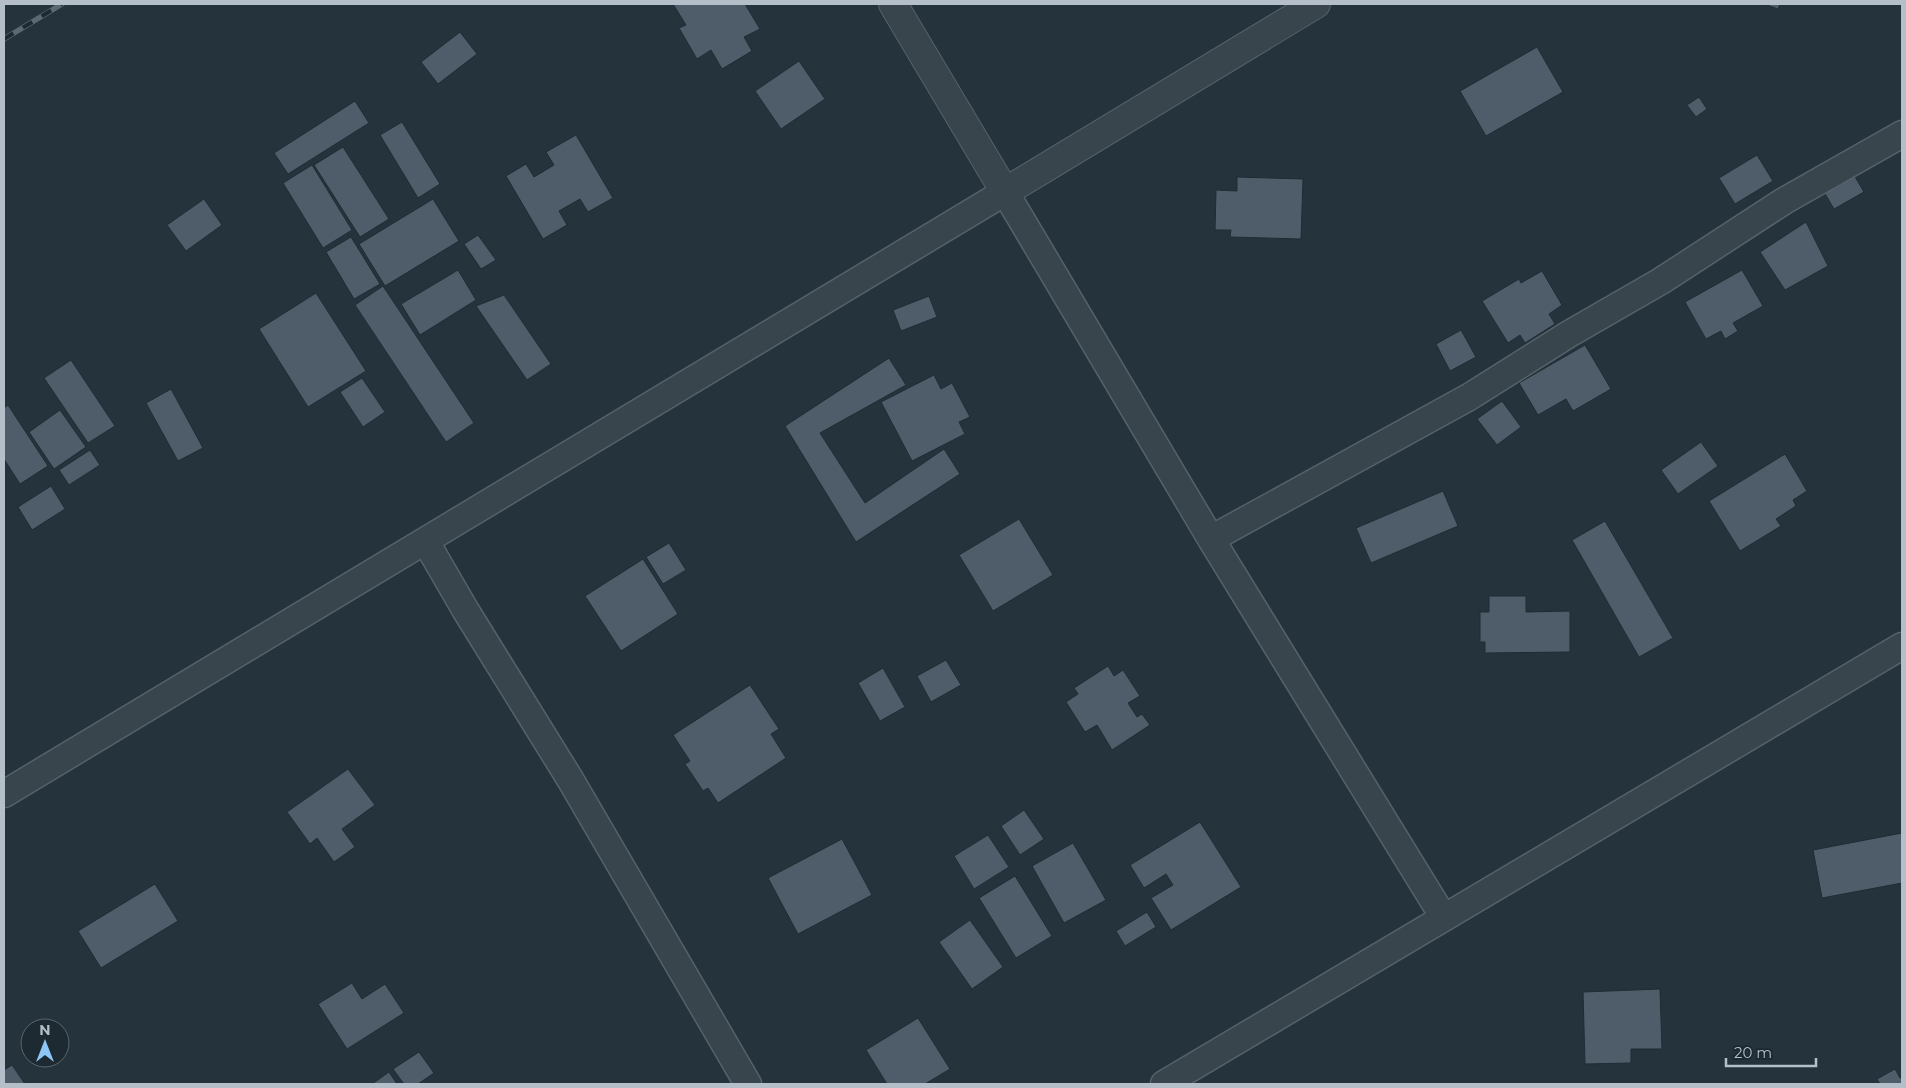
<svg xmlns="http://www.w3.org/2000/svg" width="1906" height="1088" font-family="Montserrat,sans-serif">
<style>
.building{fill:#4e5d69;stroke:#1f2c34}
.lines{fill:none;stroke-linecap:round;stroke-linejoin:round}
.minor-casing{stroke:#56626b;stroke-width:29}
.tertiary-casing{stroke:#56626b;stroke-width:30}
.minor{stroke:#38454d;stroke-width:26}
.tertiary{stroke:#38454d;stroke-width:28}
.rail-casing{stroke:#5b6974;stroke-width:5.5}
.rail{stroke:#1d2a32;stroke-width:4;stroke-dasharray:11;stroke-linecap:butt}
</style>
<rect width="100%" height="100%" fill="#25333d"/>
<path class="building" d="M 673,4 L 745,4 L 760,29 L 744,37 L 752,51 L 722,69 L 711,50 L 697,59 L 679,28 L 686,25 Z
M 1764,4 L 1780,4 L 1778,9 Z
M 460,32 L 477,54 L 438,84 L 421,62 Z
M 1537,47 L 1563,92 L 1486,136 L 1460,91 Z
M 799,61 L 825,99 L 781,129 L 755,91 Z
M 1699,97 L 1707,109 L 1696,117 L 1687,105 Z
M 355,101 L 369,123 L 288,174 L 274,153 Z
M 402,122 L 440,184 L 418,198 L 380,135 Z
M 576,135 L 613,198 L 588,212 L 580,199 L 559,211 L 567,225 L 543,239 L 506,176 L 526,164 L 534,177 L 554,165 L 546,152 Z
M 343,147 L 389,219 L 360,237 L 314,165 Z
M 1757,155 L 1773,181 L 1735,204 L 1719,178 Z
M 312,165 L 352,230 L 323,248 L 283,183 Z
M 1854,175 L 1864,192 L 1834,209 L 1824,192 Z
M 1237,177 L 1303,179 L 1301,239 L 1230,237 L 1231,230 L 1215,230 L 1216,190 L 1237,191 Z
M 204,199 L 222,225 L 186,251 L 167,225 Z
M 433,199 L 459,241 L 385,286 L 359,244 Z
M 1806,222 L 1828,266 L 1785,290 L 1760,252 Z
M 478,235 L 496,260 L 481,269 L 464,244 Z
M 351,237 L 380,284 L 354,299 L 326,252 Z
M 458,270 L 476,300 L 420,335 L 401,304 Z
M 1742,270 L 1763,306 L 1733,323 L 1738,331 L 1725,339 L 1721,331 L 1706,339 L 1685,302 Z
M 1542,271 L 1562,305 L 1549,314 L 1555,324 L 1525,343 L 1520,335 L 1508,343 L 1482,301 L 1519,279 L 1521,283 Z
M 383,286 L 474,423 L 446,442 L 355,305 Z
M 316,293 L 366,371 L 308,407 L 259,329 Z
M 504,295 L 551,364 L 527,380 L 476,306 Z
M 929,296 L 937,317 L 901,331 L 893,310 Z
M 1461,330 L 1476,357 L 1450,371 L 1436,344 Z
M 1585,345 L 1611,389 L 1573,411 L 1566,399 L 1538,415 L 1519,383 Z
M 889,358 L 906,385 L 820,433 L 865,503 L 944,449 L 960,474 L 856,542 L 785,426 Z
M 71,360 L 115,426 L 88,443 L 44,378 Z
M 934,375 L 941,389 L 952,383 L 970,417 L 959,422 L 965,434 L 912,461 L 881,402 Z
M 362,378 L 385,412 L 363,427 L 340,392 Z
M 171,389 L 203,448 L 178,461 L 146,403 Z
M 1502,401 L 1521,427 L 1497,445 L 1477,419 Z
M 8,405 L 48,466 L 20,484 L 4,459 L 4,408 Z
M 60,410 L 86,447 L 54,469 L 29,432 Z
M 1701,442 L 1718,466 L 1678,494 L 1661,470 Z
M 90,450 L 100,465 L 69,485 L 59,470 Z
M 1785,454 L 1807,491 L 1793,500 L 1796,506 L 1776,519 L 1781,526 L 1740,551 L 1709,501 Z
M 51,486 L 65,509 L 32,530 L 18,507 Z
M 1443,491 L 1458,526 L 1371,563 L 1356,528 Z
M 1019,519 L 1053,575 L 993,611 L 959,555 Z
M 1605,521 L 1673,638 L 1639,657 L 1572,540 Z
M 669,543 L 686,570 L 663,584 L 646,557 Z
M 643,559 L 678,614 L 621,651 L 585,596 Z
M 1489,596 L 1526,596 L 1526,612 L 1570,611 L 1570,652 L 1485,653 L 1485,642 L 1480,642 L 1480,612 L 1489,612 Z
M 946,660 L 961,685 L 931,702 L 917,676 Z
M 1108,666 L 1114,676 L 1123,670 L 1140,696 L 1128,703 L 1137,717 L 1142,714 L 1150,725 L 1112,750 L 1097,725 L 1085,732 L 1066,702 L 1078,694 L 1074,688 Z
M 883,668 L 905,707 L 880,721 L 858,683 Z
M 750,685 L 779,729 L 771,734 L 786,758 L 718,803 L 708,788 L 703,791 L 685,764 L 690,761 L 673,735 Z
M 348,769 L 375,805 L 342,829 L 355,847 L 334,862 L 317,838 L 310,844 L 287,812 Z
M 1024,810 L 1044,839 L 1020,855 L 1001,826 Z
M 1200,822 L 1241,887 L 1171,930 L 1151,898 L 1173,885 L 1166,874 L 1144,888 L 1130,865 Z
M 1902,833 L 1902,883 L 1822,898 L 1813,850 Z
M 988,835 L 1009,867 L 974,889 L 954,856 Z
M 842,839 L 872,895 L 798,934 L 768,878 Z
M 1073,843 L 1106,900 L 1064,923 L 1032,866 Z
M 1015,876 L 1052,936 L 1016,958 L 979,898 Z
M 155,884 L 178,921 L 101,968 L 78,931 Z
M 1147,912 L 1156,927 L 1125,946 L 1116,931 Z
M 970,920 L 1003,967 L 972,989 L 939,942 Z
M 352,983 L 362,999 L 385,984 L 404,1013 L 347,1049 L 318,1004 Z
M 1660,989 L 1662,1049 L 1631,1049 L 1631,1063 L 1585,1064 L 1583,992 Z
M 918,1018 L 950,1069 L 925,1084 L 887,1084 L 866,1050 Z
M 419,1052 L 434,1073 L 418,1084 L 404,1084 L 393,1069 Z
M 12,1065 L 25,1084 L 4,1084 L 4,1070 Z
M 1895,1069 L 1900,1078 L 1902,1077 L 1902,1084 L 1880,1084 L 1877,1079 Z
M 389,1072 L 397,1084 L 372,1084 Z"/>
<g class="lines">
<defs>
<path id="minor" d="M 1211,539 L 1469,397 L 1569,334 L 1661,281 L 1784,201 L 1902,134
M 426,542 L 466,611 L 570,779 L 748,1084
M 4,794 L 1005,192 L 1211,539 L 1444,918
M 1164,1084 L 1902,646"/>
<path id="tertiary" d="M 893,4 L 1005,192 L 1316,4"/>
</defs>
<use href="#minor" class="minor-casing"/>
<use href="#tertiary" class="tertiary-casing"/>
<use href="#minor" class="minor"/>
<use href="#tertiary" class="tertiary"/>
<defs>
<path id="rail" d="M 4,39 L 62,4"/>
</defs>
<use href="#rail" class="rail-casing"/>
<use href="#rail" class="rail"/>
</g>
<rect width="1906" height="1088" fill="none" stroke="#b4bfc9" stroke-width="10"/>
<g transform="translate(45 1043)"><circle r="24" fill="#1d2a32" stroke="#59666e"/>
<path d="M0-4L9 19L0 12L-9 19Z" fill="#8cc6f6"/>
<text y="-8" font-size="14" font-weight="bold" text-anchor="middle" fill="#b4bfc9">N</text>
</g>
<path d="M1726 1058v8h90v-8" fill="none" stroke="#b4bfc9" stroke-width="2.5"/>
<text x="1734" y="1058" font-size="15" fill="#b4bfc9" stroke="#1d2a32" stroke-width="4" paint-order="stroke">20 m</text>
</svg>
